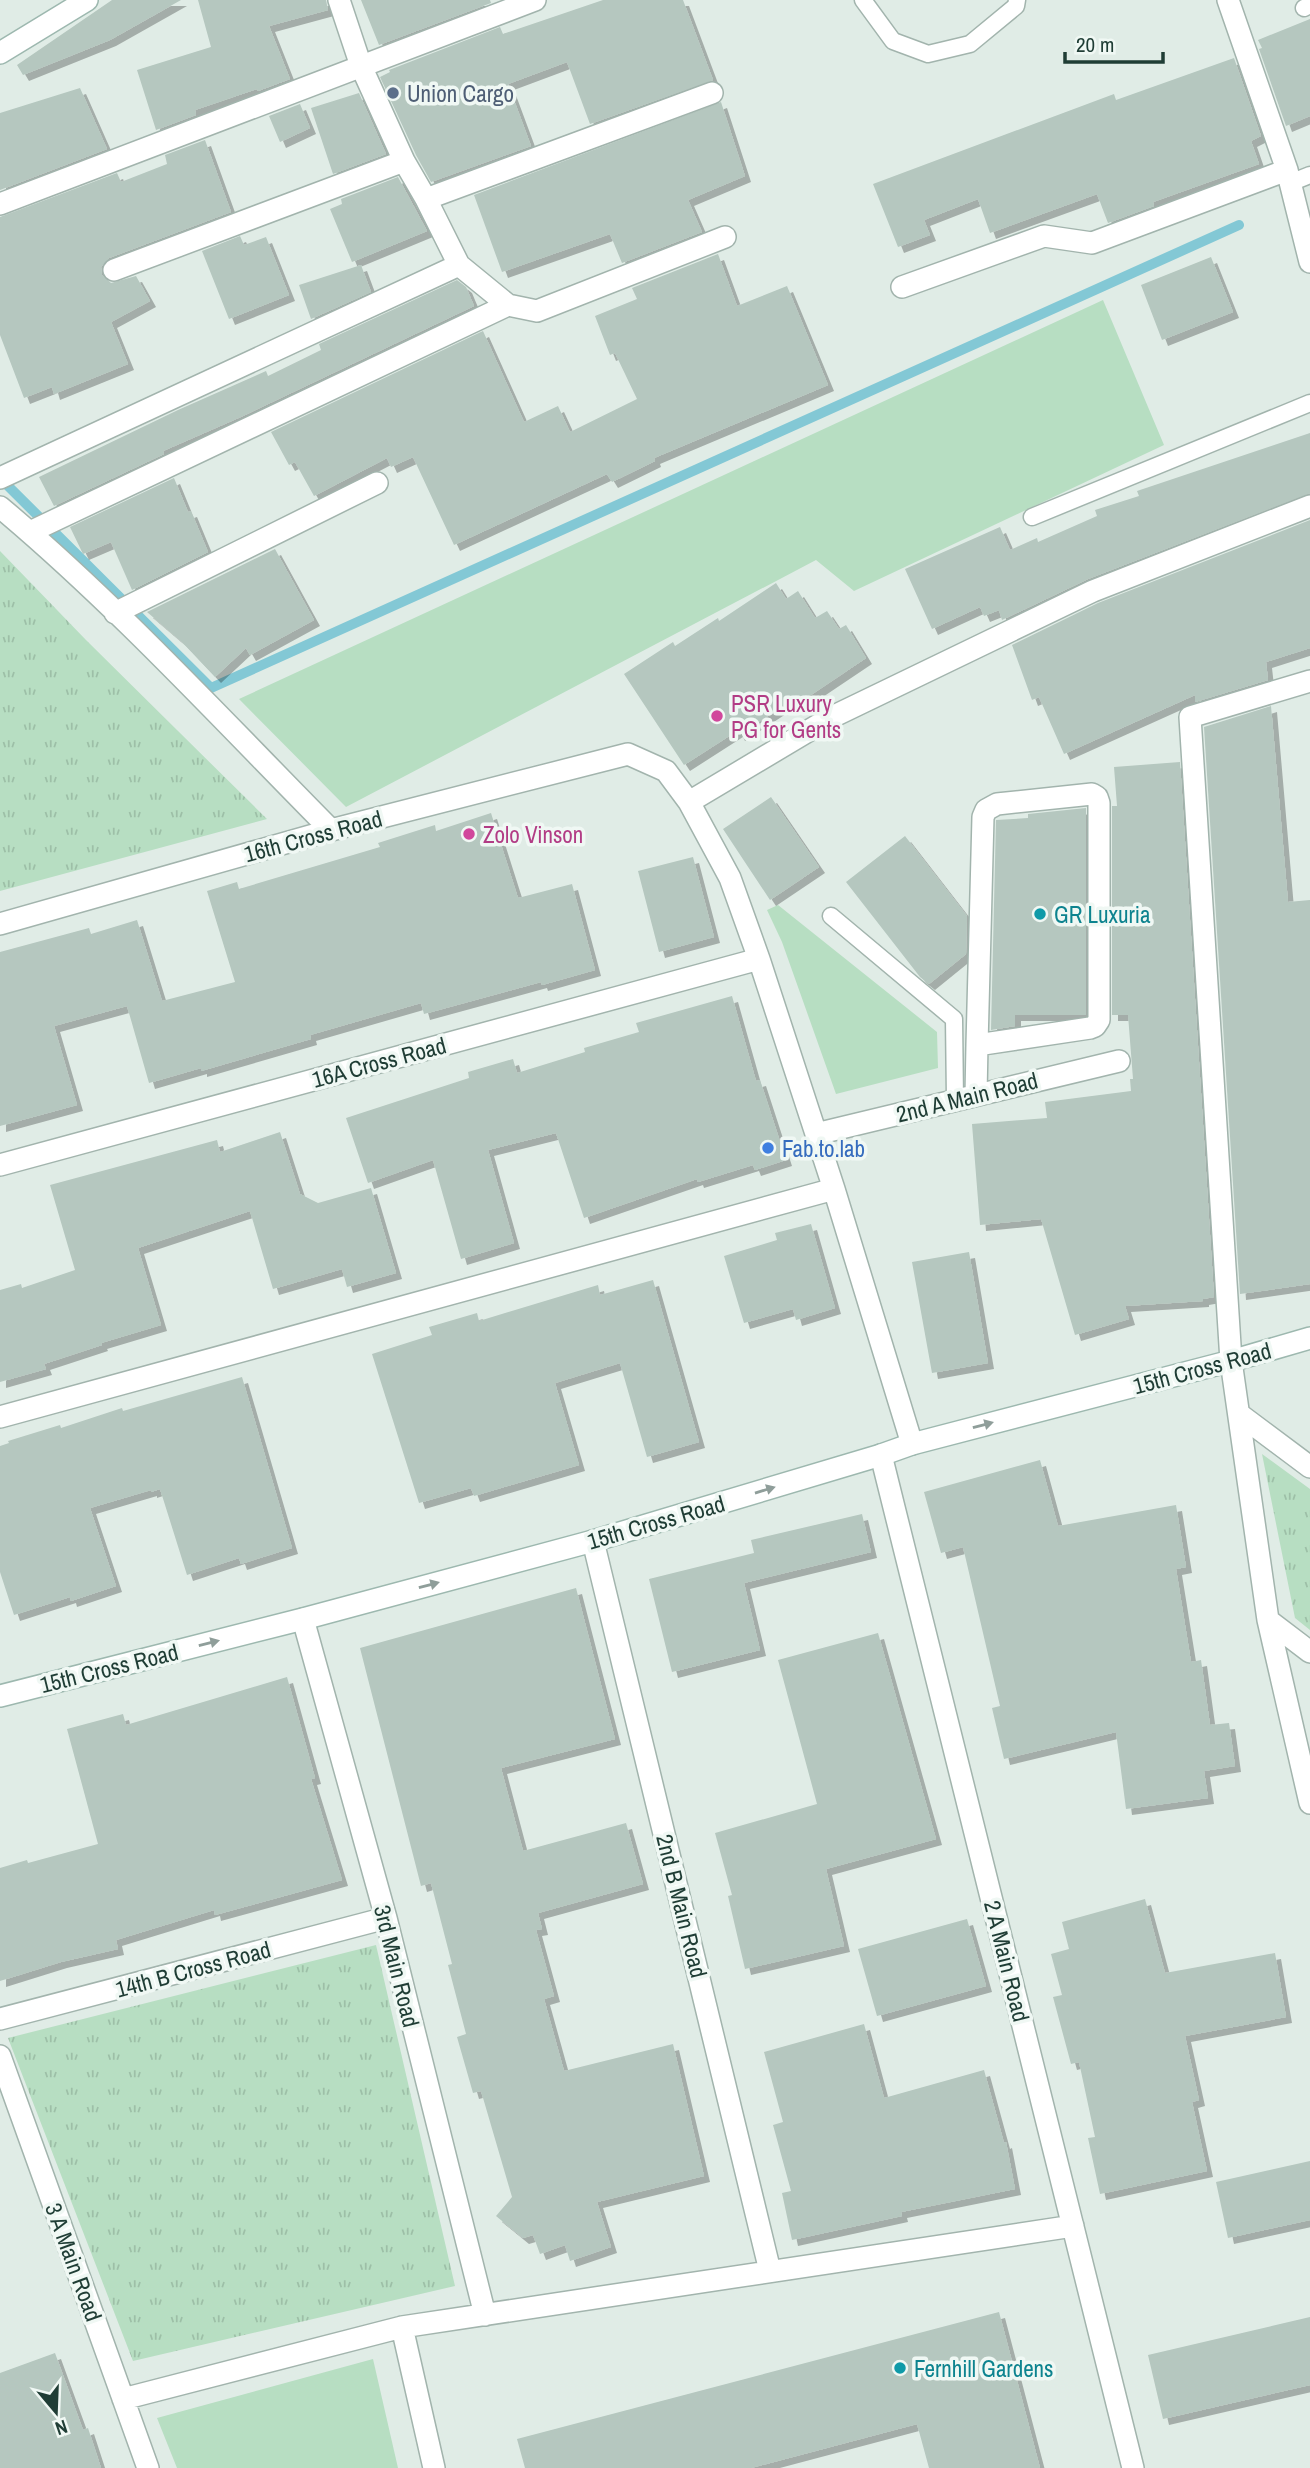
<svg xmlns="http://www.w3.org/2000/svg" width="1310" height="2468" font-family="'Archivo Narrow',sans-serif">
<style>
.grass{fill:#b7dec2}
.park{fill:url(#park-tufts)}
.lines{fill:none;stroke-linecap:round;stroke-linejoin:round}
.stream{stroke:#83c8d5;stroke-width:10}
.building{fill:#b5c7bf;filter:url(#shadow)}
.lane-casing{stroke:#a2b4ad;stroke-width:19}
.street-casing{stroke:#a2b4ad;stroke-width:24}
.secondary-casing{stroke:#9db8af;stroke-width:24}
.lane{stroke:#fff;stroke-width:16}
.street{stroke:#fff;stroke-width:21}
.secondary{stroke:#fff;stroke-width:21}
.oneway{fill:#8f9e9a}
.service-dot{fill:#5c6f8a;stroke:#f0f8f4;stroke-width:2.5}
.hotel-dot{fill:#d1479c;stroke:#f0f8f4;stroke-width:2.5}
.culture-dot{fill:#0f9aa8;stroke:#f0f8f4;stroke-width:2.5}
.shop-dot{fill:#3f7fe0;stroke:#f0f8f4;stroke-width:2.5}
.labels{text-anchor:middle;dominant-baseline:central;stroke-width:7;stroke-linejoin:round;paint-order:stroke}
.service-label{font-size:23px;fill:#4e5e75;stroke:#f0f8f4;text-anchor:start}
.hotel-label{font-size:23px;fill:#b23c85;stroke:#f0f8f4;text-anchor:start}
.street-label{font-size:23px;fill:#1f3d35;stroke:#f0f8f4}
.culture-label{font-size:23px;fill:#0d838f;stroke:#f0f8f4;text-anchor:start}
.shop-label{font-size:23px;fill:#366cbe;stroke:#f0f8f4;text-anchor:start}
</style>
<defs>
<pattern id="park-tufts" width="24" height="20" patternUnits="userSpaceOnUse" patternTransform="scale(1.75)"><rect width="24" height="20" fill="#b7dec2"/><path d="M3 7l-1-3M5 7V3M7 7l1-3M15 17l-1-3M17 17v-4M19 17l1-3" fill="none" stroke="#9dbfa7"/></pattern>
<filter id="shadow"><feDropShadow dx="6" dy="6" stdDeviation="0" flood-color="#0004"/></filter>
</defs>
<rect width="100%" height="100%" fill="#e0ece6"/>
<path class="grass" d="M 1103,300 L 1164,445 L 854,591 L 816,560 L 346,807 L 239,699 Z
M 778,905 L 937,1032 L 938,1068 L 836,1094 L 782,942 L 767,910 Z
M 373,2359 L 398,2468 L 177,2468 L 157,2418 Z"/>
<path class="park" d="M 0,551 L 86,640 L 267,819 L 0,891 Z
M 1262,1454 L 1310,1489 L 1310,1630 L 1295,1618 Z
M 376,1945 L 455,2286 L 133,2361 L 8,2038 Z"/>
<g class="lines">
<path class="stream" d="M 0,478 L 211,688 L 1239,225"/>
</g>
<path class="building" d="M 112,0 L 181,0 L 110,40 L 23,75 L 17,65 Z
M 198,0 L 326,0 L 328,10 L 269,26 L 290,79 L 258,91 L 257,89 L 195,110 L 196,115 L 156,130 L 137,70 L 211,47 Z
M 361,0 L 490,0 L 491,3 L 379,45 Z
M 603,0 L 683,0 L 713,80 L 590,124 L 567,62 L 508,84 L 531,146 L 431,182 L 416,155 L 380,77 L 390,72 L 389,70 L 500,27 L 503,34 Z
M 1310,19 L 1310,116 L 1286,126 L 1259,49 L 1262,48 L 1258,40 Z
M 1234,58 L 1261,136 L 1251,141 L 1259,164 L 1153,202 L 1154,206 L 1108,223 L 1097,194 L 990,233 L 978,199 L 924,220 L 930,235 L 898,247 L 873,184 L 1114,94 L 1116,100 Z
M 80,88 L 107,149 L 0,190 L 0,113 Z
M 359,93 L 386,154 L 333,174 L 311,108 Z
M 721,102 L 745,176 L 688,200 L 702,232 L 622,263 L 610,234 L 502,272 L 474,195 Z
M 300,104 L 310,128 L 280,142 L 269,116 Z
M 205,140 L 231,212 L 109,258 L 101,267 L 102,275 L 111,283 L 136,276 L 150,301 L 111,322 L 128,364 L 54,394 L 52,387 L 24,398 L 0,335 L 0,217 L 117,173 L 121,182 L 167,164 L 165,155 Z
M 398,177 L 427,231 L 352,262 L 330,209 L 342,204 L 341,199 Z
M 240,236 L 244,245 L 266,237 L 289,295 L 229,319 L 202,251 Z
M 718,254 L 737,306 L 787,286 L 828,385 L 654,458 L 655,461 L 612,482 L 607,474 L 454,545 L 413,457 L 391,467 L 387,458 L 314,496 L 295,462 L 289,465 L 271,432 L 483,331 L 524,422 L 558,406 L 570,432 L 637,399 L 615,353 L 610,355 L 595,316 L 637,299 L 632,288 Z
M 1211,257 L 1233,312 L 1162,340 L 1141,285 Z
M 361,265 L 371,292 L 311,319 L 299,285 Z
M 457,280 L 466,287 L 474,306 L 243,416 L 163,451 L 164,454 L 54,506 L 39,477 L 178,410 L 266,371 L 268,376 L 321,350 L 319,344 Z
M 1310,433 L 1310,493 L 1088,579 L 1002,620 L 999,610 L 984,616 L 980,607 L 932,629 L 905,569 L 1000,527 L 1010,550 L 1037,538 L 1038,542 L 1097,516 L 1095,510 L 1139,496 L 1137,491 Z
M 174,478 L 188,512 L 191,511 L 208,552 L 132,590 L 111,542 L 83,554 L 70,527 Z
M 1310,520 L 1310,648 L 1266,662 L 1268,680 L 1195,702 L 1195,695 L 1064,754 L 1039,697 L 1032,700 L 1012,645 L 1098,603 Z
M 275,549 L 314,620 L 250,655 L 246,648 L 215,677 L 181,641 L 147,612 Z
M 776,583 L 786,599 L 798,591 L 815,618 L 827,611 L 839,629 L 846,625 L 866,658 L 793,707 L 789,702 L 739,735 L 737,731 L 684,765 L 624,674 L 673,642 L 675,646 L 718,618 L 719,621 Z
M 1271,706 L 1288,902 L 1310,900 L 1310,1284 L 1240,1294 L 1204,727 Z
M 1180,762 L 1214,1297 L 1203,1299 L 1203,1301 L 1125,1306 L 1129,1319 L 1075,1335 L 1041,1219 L 980,1225 L 972,1124 L 1047,1118 L 1045,1102 L 1131,1091 L 1130,1079 L 1133,1079 L 1128,1015 L 1112,1015 L 1112,806 L 1117,806 L 1114,767 Z
M 771,797 L 819,867 L 770,900 L 723,829 Z
M 1086,808 L 1086,1015 L 1015,1015 L 1015,1026 L 991,1030 L 996,820 L 1028,818 L 1028,814 Z
M 491,813 L 518,898 L 572,884 L 595,970 L 542,985 L 541,982 L 424,1014 L 421,1003 L 310,1035 L 311,1039 L 201,1071 L 201,1068 L 149,1083 L 127,1006 L 54,1026 L 77,1105 L 0,1126 L 0,952 L 89,928 L 91,934 L 137,920 L 162,1001 L 235,982 L 207,891 L 237,882 L 239,889 L 380,847 L 378,843 L 435,825 L 436,831 Z
M 905,836 L 967,916 L 966,954 L 929,984 L 920,977 L 846,882 Z
M 693,857 L 714,937 L 659,952 L 638,871 Z
M 732,996 L 756,1081 L 760,1080 L 786,1160 L 755,1170 L 753,1165 L 698,1182 L 697,1179 L 584,1218 L 556,1133 L 488,1150 L 514,1243 L 461,1259 L 433,1160 L 368,1183 L 346,1118 L 469,1078 L 468,1072 L 513,1059 L 517,1073 L 585,1052 L 584,1048 L 639,1032 L 636,1023 Z
M 280,1132 L 300,1194 L 318,1203 L 371,1188 L 396,1273 L 347,1287 L 342,1269 L 273,1289 L 250,1211 L 138,1248 L 161,1325 L 101,1343 L 102,1345 L 44,1364 L 46,1369 L 0,1382 L 0,1290 L 21,1284 L 22,1288 L 75,1270 L 50,1185 L 217,1140 L 220,1152 Z
M 811,1224 L 835,1308 L 796,1320 L 793,1309 L 744,1323 L 724,1256 L 777,1240 L 775,1233 Z
M 969,1252 L 988,1363 L 932,1373 L 912,1262 Z
M 653,1280 L 699,1442 L 647,1457 L 620,1363 L 555,1383 L 579,1465 L 474,1496 L 471,1488 L 419,1503 L 372,1354 L 432,1335 L 429,1327 L 477,1313 L 479,1321 L 598,1285 L 600,1295 Z
M 242,1377 L 292,1548 L 241,1564 L 239,1558 L 187,1575 L 160,1489 L 151,1492 L 151,1490 L 90,1508 L 116,1586 L 71,1601 L 70,1597 L 14,1615 L 0,1572 L 0,1446 L 9,1443 L 8,1441 L 60,1425 L 61,1428 L 122,1408 L 123,1411 Z
M 1040,1460 L 1058,1526 L 1176,1505 L 1186,1567 L 1176,1569 L 1191,1662 L 1201,1660 L 1210,1725 L 1229,1723 L 1235,1766 L 1204,1771 L 1208,1798 L 1126,1809 L 1116,1732 L 1004,1759 L 992,1708 L 1000,1706 L 963,1547 L 941,1553 L 924,1492 Z
M 862,1514 L 871,1552 L 744,1583 L 760,1650 L 672,1672 L 649,1579 L 754,1553 L 751,1540 Z
M 576,1588 L 615,1739 L 501,1768 L 523,1851 L 626,1823 L 643,1884 L 538,1913 L 542,1929 L 536,1930 L 554,1996 L 544,1999 L 564,2071 L 673,2044 L 704,2176 L 597,2202 L 611,2247 L 570,2261 L 565,2245 L 540,2254 L 533,2235 L 523,2238 L 496,2216 L 512,2197 L 481,2091 L 473,2093 L 457,2037 L 466,2034 L 448,1965 L 452,1964 L 431,1883 L 421,1886 L 360,1648 Z
M 878,1633 L 936,1839 L 826,1869 L 844,1946 L 745,1969 L 728,1896 L 732,1895 L 715,1833 L 817,1804 L 778,1660 Z
M 287,1677 L 315,1778 L 311,1779 L 342,1880 L 215,1915 L 214,1910 L 116,1940 L 118,1949 L 61,1962 L 0,1981 L 0,1868 L 27,1860 L 28,1863 L 98,1844 L 67,1729 L 123,1714 L 126,1725 Z
M 1145,1899 L 1165,1973 L 1275,1953 L 1286,2017 L 1185,2036 L 1199,2100 L 1192,2102 L 1207,2171 L 1100,2194 L 1088,2138 L 1095,2137 L 1079,2062 L 1071,2064 L 1053,1997 L 1062,1995 L 1051,1954 L 1069,1949 L 1062,1922 Z
M 967,1919 L 986,1986 L 877,2016 L 858,1949 Z
M 864,2024 L 884,2098 L 984,2070 L 1004,2143 L 1006,2142 L 1015,2189 L 901,2212 L 902,2216 L 792,2240 L 782,2193 L 791,2191 L 773,2125 L 783,2122 L 764,2052 Z
M 1310,2161 L 1310,2220 L 1228,2238 L 1216,2182 Z
M 999,2312 L 1040,2468 L 929,2468 L 917,2424 L 751,2468 L 525,2468 L 517,2439 Z
M 1310,2317 L 1310,2385 L 1163,2419 L 1148,2355 Z
M 55,2353 L 83,2430 L 88,2428 L 101,2468 L 0,2468 L 0,2373 Z"/>
<g class="lines">
<defs>
<path id="lane" d="M 863,0 L 893,41 L 928,54 L 970,44 L 1016,6 L 1017,0
M 1304,8 L 1310,5
M 1290,183 L 1310,175
M 1032,517 L 1310,403
M 831,916 L 954,1019 L 955,1100"/>
<path id="street" d="M 339,0 L 361,66 L 404,161 L 426,199 L 459,265 L 508,305 L 537,311 L 725,237
M 1228,0 L 1287,170 L 1310,262
M 426,199 L 712,93
M 0,204 L 535,0
M 114,270 L 404,161
M 902,287 L 1044,236 L 1092,243 L 1287,170
M 0,478 L 459,265
M 0,507 C 117,605 224,722 331,830
M 30,532 L 508,305
M 115,613 L 377,483
M 1310,681 L 1190,717 L 1231,1361 L 1268,1620 L 1310,1803
M 689,802 L 830,718 L 1093,591 L 1310,506
M 0,924 L 331,830 L 628,754 L 666,771 L 689,802 L 730,878 L 759,959 L 834,1189 L 912,1444
M 976,1095 L 977,1045 L 983,817 L 986,810 L 997,804 L 1092,794 L 1097,797 L 1099,803 L 1099,1020 L 1095,1026 L 1090,1028 L 977,1045
M 816,1134 L 1119,1061
M 0,1165 L 759,959
M 1239,1414 L 1310,1467
M 0,1417 L 834,1189
M 881,1455 L 1133,2468
M 593,1541 L 770,2271
M 303,1619 L 386,1918 L 485,2315
M 1268,1620 L 1310,1652
M 0,2019 L 386,1918
M 0,2056 L 148,2468
M 402,2327 L 434,2468
M 123,2399 L 402,2327 L 1073,2226"/>
<path id="secondary" d="M 0,53 L 87,0
M 0,1696 L 303,1619 L 593,1541 L 881,1455 L 912,1444 L 1231,1361 L 1310,1338"/>
</defs>
<use href="#lane" class="lane-casing"/>
<use href="#street" class="street-casing"/>
<use href="#secondary" class="secondary-casing"/>
<use href="#lane" class="lane"/>
<use href="#street" class="street"/>
<use href="#secondary" class="secondary"/>
</g>
<defs><path id="oneway-solid" d="M-6-.8H1V-3.2L6.5 0L1 3.2V.8H-6Z" transform="scale(1.75)"/></defs>
<g class="oneway">
<use href="#oneway-solid" transform="translate(983 1425) rotate(-15)"/>
<use href="#oneway-solid" transform="translate(765 1490) rotate(-17)"/>
<use href="#oneway-solid" transform="translate(429 1585) rotate(-15)"/>
<use href="#oneway-solid" transform="translate(209 1643) rotate(-14)"/>
</g>
<circle class="service-dot" cx="393" cy="93" r="7"/>
<g class="hotel-dot">
<circle cx="717" cy="716" r="7"/>
<circle cx="469" cy="834" r="7"/>
</g>
<g class="culture-dot">
<circle cx="1040" cy="914" r="7"/>
<circle cx="900" cy="2368" r="7"/>
</g>
<circle class="shop-dot" cx="768" cy="1148" r="7"/>
<g class="labels">
<g class="service-label">
<text x="407" y="93">Union Cargo</text>
</g>
<g class="hotel-label">
<text x="731" y="703">PSR Luxury<tspan x="731" dy="26">PG for Gents</tspan></text>
<text x="483" y="834">Zolo Vinson</text>
</g>
<g class="street-label">
<text transform="translate(313 836) rotate(-15)">16th Cross Road</text>
<text transform="translate(379 1062) rotate(-15)">16A Cross Road</text>
<text transform="translate(967 1097) rotate(-14)">2nd A Main Road</text>
<text transform="translate(1202 1368) rotate(-15)">15th Cross Road</text>
<text transform="translate(656 1522) rotate(-16)">15th Cross Road</text>
<text transform="translate(109 1668) rotate(-14)">15th Cross Road</text>
<text transform="translate(682 1906) rotate(76)">2nd B Main Road</text>
<text transform="translate(1007 1961) rotate(76)">2 A Main Road</text>
<text transform="translate(397 1966) rotate(76)">3rd Main Road</text>
<text transform="translate(193 1969) rotate(-15)">14th B Cross Road</text>
<text transform="translate(74 2262) rotate(70)">3 A Main Road</text>
</g>
<g class="culture-label">
<text x="1054" y="914">GR Luxuria</text>
<text x="914" y="2368">Fernhill Gardens</text>
</g>
<g class="shop-label">
<text x="782" y="1148">Fab.to.lab</text>
</g>
</g>
<g transform="translate(56 2412) rotate(161)" stroke="#f0f8f4" stroke-width="5" paint-order="stroke">
<path d="M0-5L12 26L0 18L-12 26Z" fill="#1f3d35"/>
<text y="-10" font-size="19" font-weight="bold" text-anchor="middle" fill="#1f3d35">N</text>
</g>
<path d="M1065 52v10h98v-10" fill="none" stroke="#1f3d35" stroke-width="3.5"/>
<text x="1076" y="52" font-size="21" fill="#1f3d35" stroke="#f0f8f4" stroke-width="5" paint-order="stroke">20 m</text>
</svg>
